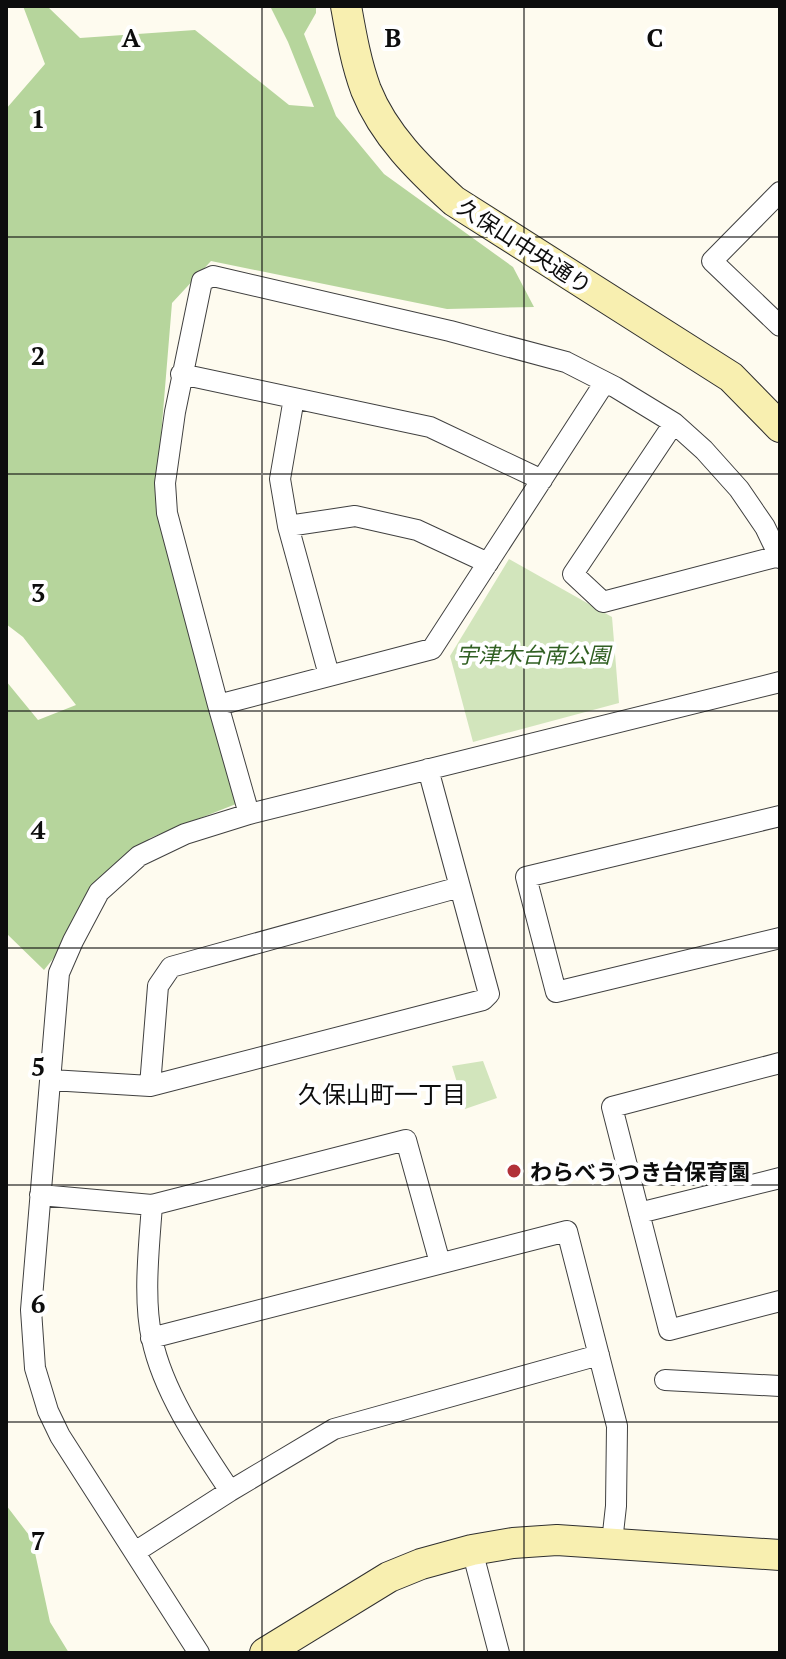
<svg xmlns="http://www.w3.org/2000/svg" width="786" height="1659" font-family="'PT Serif','Noto Sans JP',serif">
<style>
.green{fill:#d2e5bc}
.forest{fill:#b6d59c}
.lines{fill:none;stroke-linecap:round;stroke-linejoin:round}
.street-casing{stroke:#404040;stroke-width:22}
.secondary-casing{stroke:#2f2f2f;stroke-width:32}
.street{stroke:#fff;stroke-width:20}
.secondary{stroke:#f8efb0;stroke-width:30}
.grid{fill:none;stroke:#0d0d0d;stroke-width:2;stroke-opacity:0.55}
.poi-dot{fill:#b13139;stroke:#fff;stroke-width:3}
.labels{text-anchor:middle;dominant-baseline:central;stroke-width:8;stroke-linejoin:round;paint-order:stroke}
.street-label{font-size:22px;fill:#0d0d0d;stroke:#fff}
.park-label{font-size:22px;font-style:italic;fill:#316023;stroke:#fff}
.poi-label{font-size:22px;font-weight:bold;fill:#0d0d0d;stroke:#fff;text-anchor:start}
.neighbourhood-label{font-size:24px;fill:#0d0d0d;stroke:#fff}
.grid-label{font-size:26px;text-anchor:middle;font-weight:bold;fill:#0d0d0d;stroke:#fff;stroke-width:8;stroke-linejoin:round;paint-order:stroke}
</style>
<rect width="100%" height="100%" fill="#fefbef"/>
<path class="green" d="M 509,559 L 612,617 L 619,703 L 473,742 L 450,656 Z
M 483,1061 L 497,1098 L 465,1109 L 452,1066 Z"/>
<path class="forest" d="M 23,6 L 47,6 L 80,38 L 195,30 L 289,105 L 314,107 L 288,42 L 270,6 L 316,6 L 316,13 L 304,34 L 336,116 L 384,174 L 513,267 L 534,307 L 447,309 L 211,261 L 172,303 L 156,497 L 241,802 L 150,838 L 44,970 L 6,933 L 6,681 L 38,720 L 76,705 L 23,637 L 6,624 L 6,109 L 45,64 Z
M 6,1505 L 32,1539 L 50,1622 L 69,1653 L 6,1653 Z"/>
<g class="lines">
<defs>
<path id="street" d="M 780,192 L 712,261 L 780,326
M 181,374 L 430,427 L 542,480
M 294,398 L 280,479 L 288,526 L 329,675
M 674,423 L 573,574 L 603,602 L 779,556
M 288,526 L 355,516 L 417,530 L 488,563
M 218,705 L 432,649 L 605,382
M 249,814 L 218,705 L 167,513 L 165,483 L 175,412 L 202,281 L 213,276 L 450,331 L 566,362 L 615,387 L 674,423 L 704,450 L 739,489 L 765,527 L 780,558
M 780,816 L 526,877 L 556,992 L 780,938
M 780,1063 L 612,1107 L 669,1330 L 780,1301
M 51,1080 L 150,1086 L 483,1000 L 489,994 L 428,769
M 150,1086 L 158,986 L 171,967 L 460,887
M 40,1195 L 152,1205 L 406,1140 L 440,1263
M 152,1205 C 149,1247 143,1299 152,1339 C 163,1392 200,1446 230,1491
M 639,1213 L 780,1178
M 151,1338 L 567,1231 L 617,1426 L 616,1506 L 612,1542
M 665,1380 L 780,1386
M 472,1550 L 499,1653
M 135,1552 L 230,1491 L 334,1429 L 599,1355
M 199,1653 L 60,1436 L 48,1411 L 35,1368 L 31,1310 L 59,973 L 73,941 L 99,892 L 139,856 L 185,834 L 249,814 L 780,682"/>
<path id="secondary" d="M 346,6 C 351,34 356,63 366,90 C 384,135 419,169 454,201 L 731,377 L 780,427
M 265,1653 L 389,1577 L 421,1564 L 472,1550 L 513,1543 L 557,1540 L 780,1555"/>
</defs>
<use href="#street" class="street-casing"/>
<use href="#secondary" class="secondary-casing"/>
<use href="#street" class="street"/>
<use href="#secondary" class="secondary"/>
</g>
<path class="grid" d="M 262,6 L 262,1653M 524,6 L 524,1653M 6,237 L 780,237M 6,474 L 780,474M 6,711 L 780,711M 6,948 L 780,948M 6,1185 L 780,1185M 6,1422 L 780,1422"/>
<circle class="poi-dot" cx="514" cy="1171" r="8"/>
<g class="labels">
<g class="street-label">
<text transform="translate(525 246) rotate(33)">久保山中央通り</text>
</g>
<g class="park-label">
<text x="533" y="654">宇津木台南公園</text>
</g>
<g class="poi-label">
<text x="530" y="1171">わらべうつき台保育園</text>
</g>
<g class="neighbourhood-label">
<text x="382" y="1094">久保山町一丁目</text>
</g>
</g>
<g class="grid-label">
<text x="131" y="47">A</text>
<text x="393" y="47">B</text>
<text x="655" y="47">C</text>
<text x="38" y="128">1</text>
<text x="38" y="365">2</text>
<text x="38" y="602">3</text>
<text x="38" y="839">4</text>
<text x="38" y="1076">5</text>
<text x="38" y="1313">6</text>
<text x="38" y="1550">7</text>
</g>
<rect width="786" height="1659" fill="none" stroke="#0d0d0d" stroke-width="16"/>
</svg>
